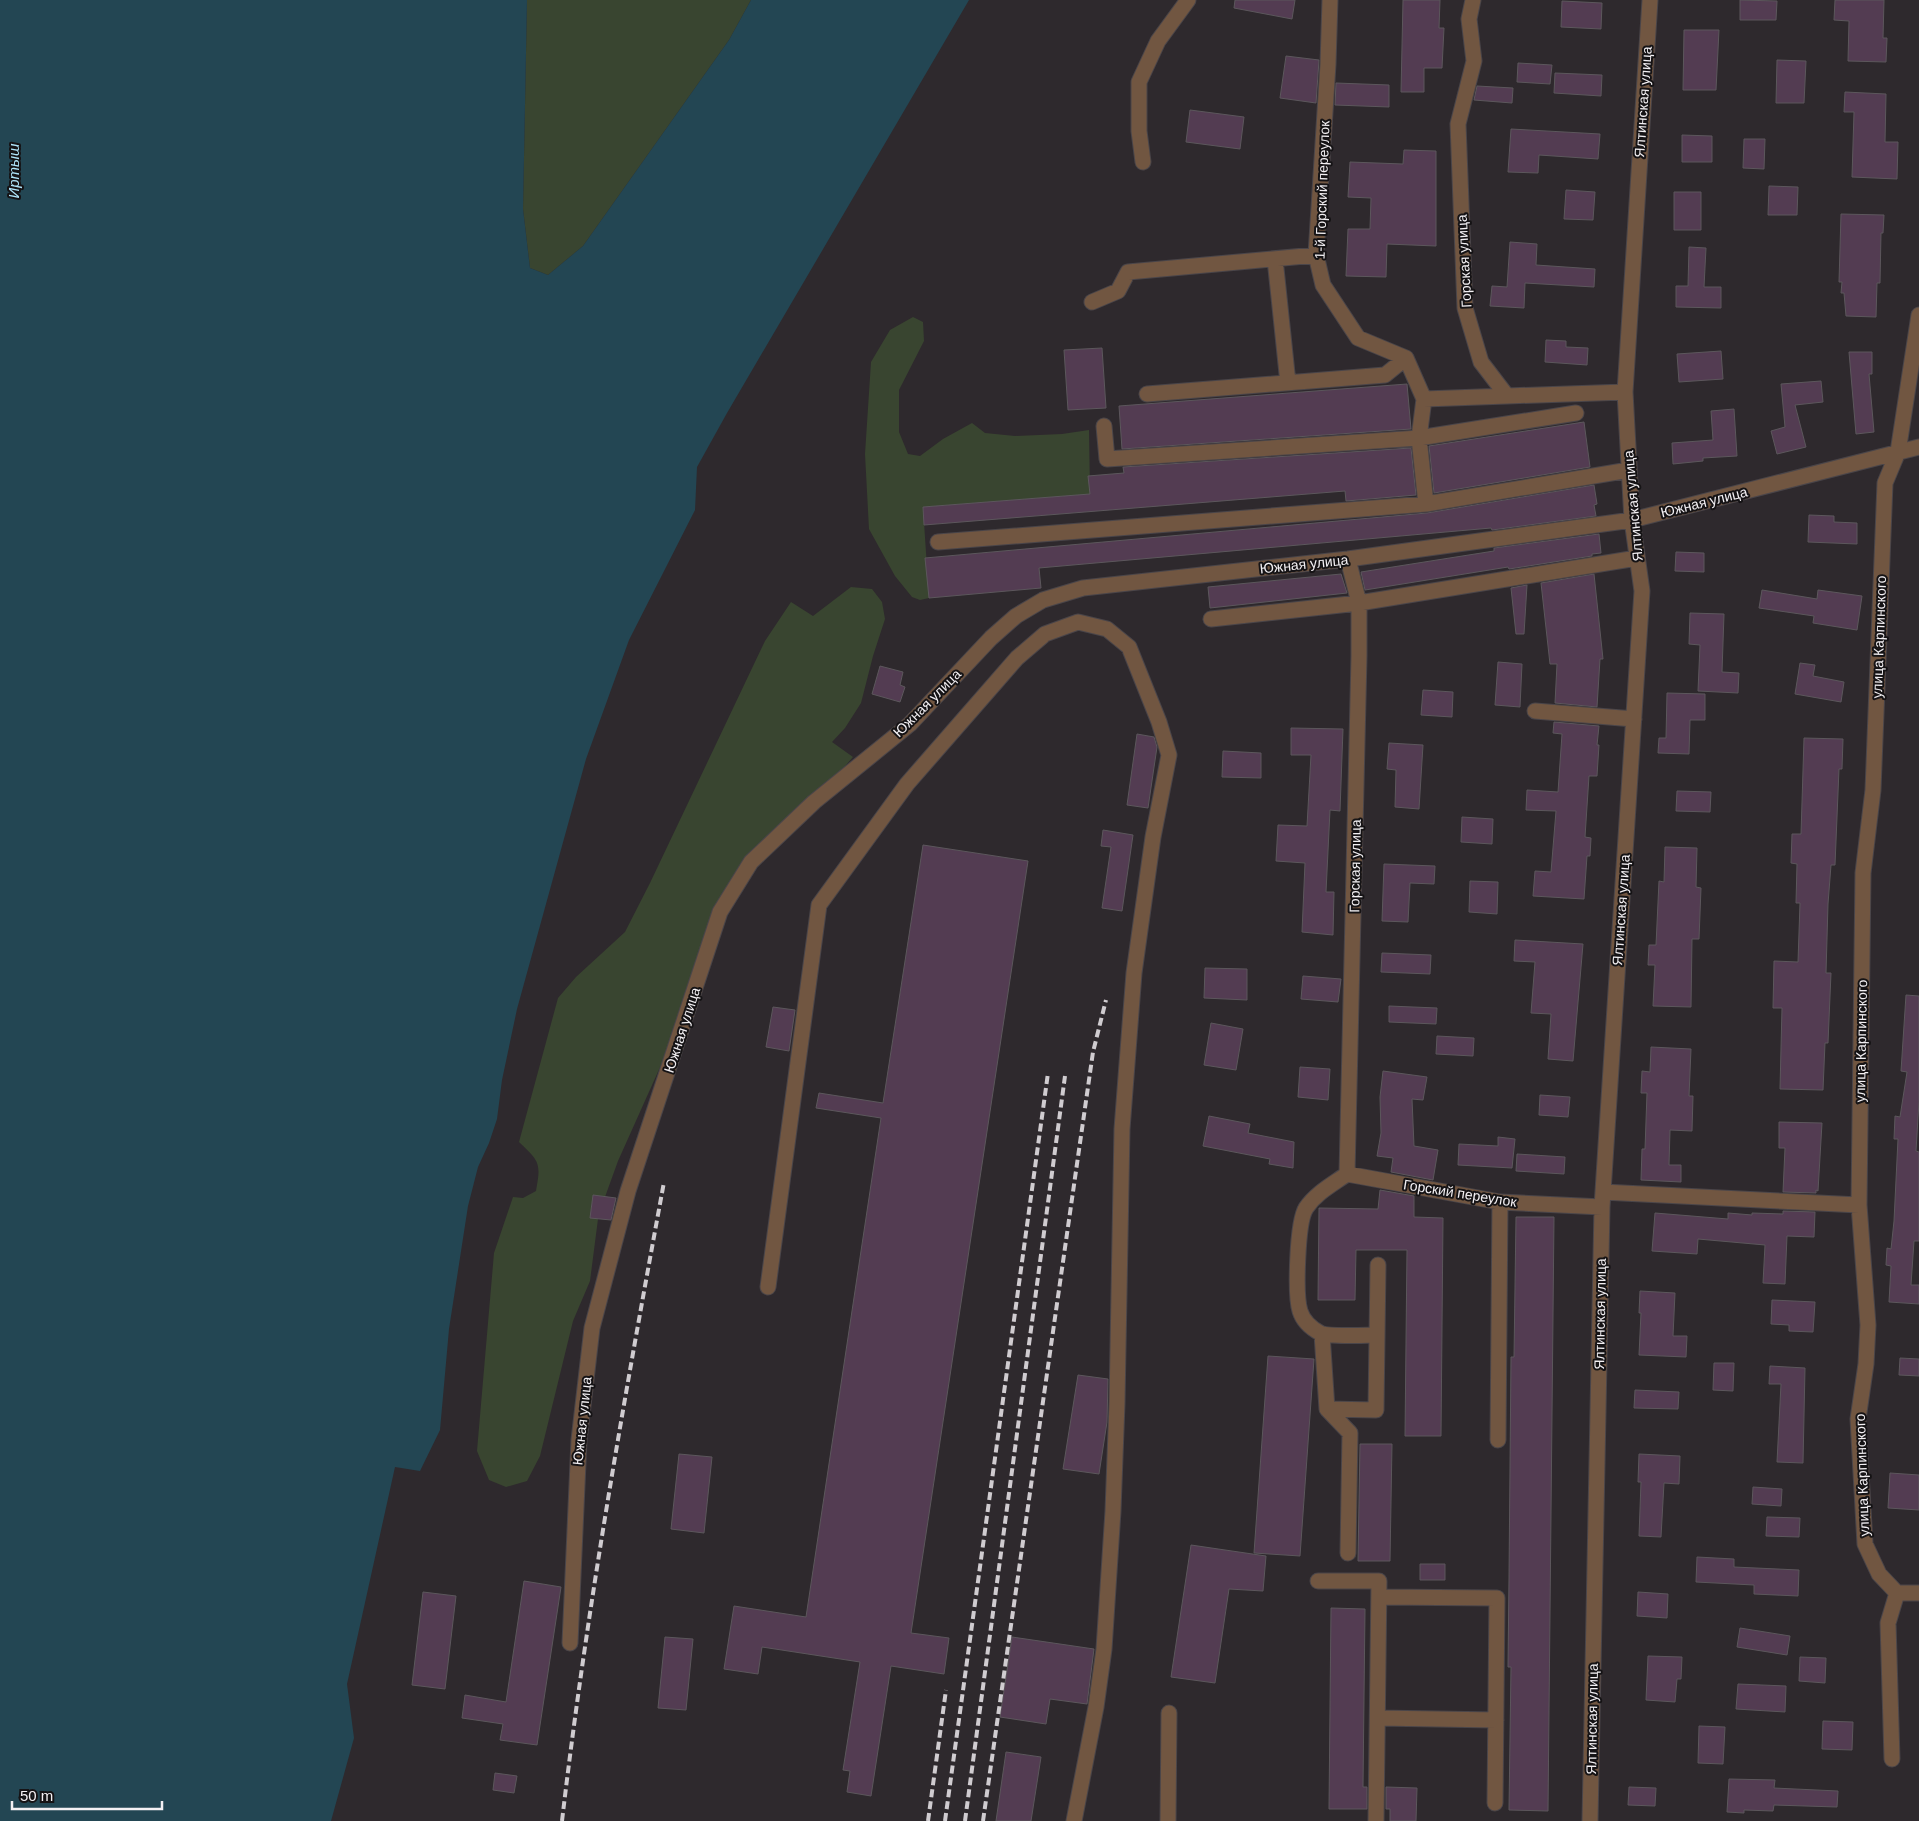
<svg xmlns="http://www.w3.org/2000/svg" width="1919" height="1821" font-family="Arial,sans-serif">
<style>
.green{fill:#394530}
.water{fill:#234653}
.building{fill:#533c52;stroke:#5c575c}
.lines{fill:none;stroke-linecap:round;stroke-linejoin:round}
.minor-casing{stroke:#4a4549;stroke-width:17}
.minor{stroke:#715641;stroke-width:15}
.rail{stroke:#d0ccd0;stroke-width:4;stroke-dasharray:8 4;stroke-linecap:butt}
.labels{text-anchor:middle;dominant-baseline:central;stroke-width:4;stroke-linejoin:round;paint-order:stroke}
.street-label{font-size:14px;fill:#f3f0f3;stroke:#151315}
.water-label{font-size:15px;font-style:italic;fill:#afe4f9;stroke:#151315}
</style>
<rect width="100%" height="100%" fill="#2e292d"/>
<path class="green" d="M 527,0 L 751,0 L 729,40 L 583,246 L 548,275 L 530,268 L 523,209 Z
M 913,317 L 923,322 L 924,341 L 899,390 L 899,432 L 908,454 L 920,456 L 943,439 L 972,423 L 985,433 L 1015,436 L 1062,434 L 1089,430 L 1090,494 L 923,507 L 929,598 L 920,600 L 912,597 L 895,576 L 869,529 L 865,454 L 871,362 L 890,330 Z
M 851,587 L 872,589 L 882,602 L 885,619 L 873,656 L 861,703 L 845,728 L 832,742 L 853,757 L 834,779 L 740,865 L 674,1036 L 618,1161 L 605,1197 L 593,1195 L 590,1217 L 598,1219 L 590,1281 L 573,1321 L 540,1456 L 527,1481 L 506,1487 L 489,1480 L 477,1451 L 494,1253 L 513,1197 L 523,1198 L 536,1191 C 541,1163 540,1162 519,1142 L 558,998 L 576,977 L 625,932 L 650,883 L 765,641 L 791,602 L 813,616 Z"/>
<path class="water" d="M 0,0 L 527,0 L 523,209 L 530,268 L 548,275 L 583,246 L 729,40 L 751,0 L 969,0 L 727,413 L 697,467 L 695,510 L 629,640 L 586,759 L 517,1009 L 502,1080 L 497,1119 L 489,1143 L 478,1167 L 468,1206 L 449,1329 L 440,1430 L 420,1471 L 395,1467 L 347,1684 L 354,1738 L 331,1821 L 0,1821 Z"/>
<path class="building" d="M 1235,0 L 1295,0 L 1292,19 L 1234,8 Z
M 1403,0 L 1440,0 L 1439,28 L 1444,28 L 1442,68 L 1424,68 L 1424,92 L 1401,92 Z
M 1740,0 L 1777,1 L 1776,20 L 1740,20 Z
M 1835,0 L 1884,0 L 1883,38 L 1887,38 L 1886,62 L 1848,61 L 1849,21 L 1834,20 Z
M 1562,1 L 1602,3 L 1601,29 L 1561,27 Z
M 1684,30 L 1719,30 L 1716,90 L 1683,90 Z
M 1286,56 L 1319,60 L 1316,103 L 1280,98 Z
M 1777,60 L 1806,61 L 1804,103 L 1776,103 Z
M 1518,63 L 1552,65 L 1550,84 L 1517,82 Z
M 1555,73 L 1602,75 L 1601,96 L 1554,93 Z
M 1336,83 L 1389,85 L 1389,107 L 1335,105 Z
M 1477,86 L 1513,88 L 1512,103 L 1474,100 Z
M 1845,92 L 1886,94 L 1885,142 L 1898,142 L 1897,179 L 1852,177 L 1854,112 L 1844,112 Z
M 1190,110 L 1244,117 L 1240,149 L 1186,142 Z
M 1511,129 L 1600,134 L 1598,159 L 1539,155 L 1538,173 L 1508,172 Z
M 1682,135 L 1712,136 L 1712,162 L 1682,162 Z
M 1744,139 L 1765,139 L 1764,169 L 1743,168 Z
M 1404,150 L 1436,151 L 1436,246 L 1387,244 L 1386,277 L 1346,276 L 1348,229 L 1370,229 L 1371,198 L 1348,197 L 1350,162 L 1403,164 Z
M 1769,186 L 1798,187 L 1797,215 L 1768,215 Z
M 1566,190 L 1595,192 L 1593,220 L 1564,219 Z
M 1674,192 L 1701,192 L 1701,230 L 1674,230 Z
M 1841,214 L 1884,215 L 1883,233 L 1881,233 L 1880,283 L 1877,283 L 1876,317 L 1846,316 L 1844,293 L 1841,293 L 1842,282 L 1839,282 Z
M 1510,242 L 1537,244 L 1536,265 L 1595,269 L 1594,287 L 1525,283 L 1524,308 L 1490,306 L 1492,286 L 1507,287 Z
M 1689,247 L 1706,248 L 1704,287 L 1721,287 L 1721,308 L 1676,307 L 1676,286 L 1688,286 Z
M 1546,340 L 1566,341 L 1566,347 L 1588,348 L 1587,365 L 1545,362 Z
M 1102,348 L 1106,408 L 1068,410 L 1064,350 Z
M 1721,351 L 1723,379 L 1679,382 L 1677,354 Z
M 1849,352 L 1872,352 L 1872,374 L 1869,374 L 1874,432 L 1856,434 Z
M 1821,381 L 1823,402 L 1795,405 L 1806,447 L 1777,454 L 1771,431 L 1785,427 L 1781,384 Z
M 1407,384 L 1411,429 L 1122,449 L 1119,406 Z
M 1734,409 L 1737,456 L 1703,458 L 1703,461 L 1673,464 L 1672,443 L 1713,440 L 1711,411 Z
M 1584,422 L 1590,467 L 1434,493 L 1429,446 Z
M 1411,448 L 1416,495 L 1346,501 L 1345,491 L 924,525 L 923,507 L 1090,494 L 1088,476 L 1124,473 L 1123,467 Z
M 1594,485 L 1597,504 L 1594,505 L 1596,516 L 1492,530 L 1491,528 L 1039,568 L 1041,588 L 929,598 L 925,558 L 1427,513 Z
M 1809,515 L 1834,516 L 1834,522 L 1857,523 L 1857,544 L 1808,542 Z
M 1599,534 L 1601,553 L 1592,554 L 1592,556 L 1509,569 L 1508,567 L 1365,590 L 1361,572 L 1494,551 L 1494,548 Z
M 1676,552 L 1704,553 L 1704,572 L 1675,571 Z
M 1341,574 L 1347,593 L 1210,608 L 1208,587 Z
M 1594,574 L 1603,659 L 1600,659 L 1597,707 L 1555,703 L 1557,664 L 1550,664 L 1541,583 Z
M 1527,585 L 1524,634 L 1516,634 L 1511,588 Z
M 1762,590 L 1817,599 L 1818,590 L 1862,596 L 1857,630 L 1813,623 L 1814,616 L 1759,608 Z
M 1690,613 L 1724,614 L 1722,672 L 1739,673 L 1738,693 L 1698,691 L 1700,645 L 1689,644 Z
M 1498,662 L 1522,664 L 1520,707 L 1495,705 Z
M 1800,663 L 1815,665 L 1813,676 L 1844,682 L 1841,702 L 1795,694 Z
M 880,666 L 903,672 L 900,685 L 905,687 L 900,702 L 872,694 Z
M 1423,690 L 1453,692 L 1452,717 L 1421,715 Z
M 1667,693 L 1705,694 L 1705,720 L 1690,720 L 1689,754 L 1658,753 L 1659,738 L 1666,738 Z
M 1554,722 L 1599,726 L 1597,745 L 1599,745 L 1597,776 L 1589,776 L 1585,837 L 1591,838 L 1590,856 L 1587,856 L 1584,899 L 1533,896 L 1535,871 L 1551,872 L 1556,811 L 1526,810 L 1527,790 L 1558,792 L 1562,734 L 1553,733 Z
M 1291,728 L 1343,729 L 1340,811 L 1330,810 L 1326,892 L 1334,892 L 1333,935 L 1302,932 L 1305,863 L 1276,861 L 1278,825 L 1307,826 L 1311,755 L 1291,755 Z
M 1137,734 L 1154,737 L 1157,747 L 1148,808 L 1127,805 Z
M 1804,738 L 1843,739 L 1842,769 L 1839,769 L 1835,865 L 1831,865 L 1828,904 L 1826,973 L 1831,973 L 1828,1043 L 1825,1043 L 1823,1090 L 1780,1089 L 1782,1008 L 1773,1008 L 1774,961 L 1798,962 L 1800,903 L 1796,903 L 1797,864 L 1791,863 L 1792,834 L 1801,834 Z
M 1389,743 L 1423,745 L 1419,809 L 1395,807 L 1396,770 L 1387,769 Z
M 1223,751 L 1261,753 L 1261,778 L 1222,777 Z
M 1677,791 L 1711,792 L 1710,812 L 1676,811 Z
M 1462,817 L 1493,819 L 1492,844 L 1461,842 Z
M 1103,830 L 1133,835 L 1122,911 L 1102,908 L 1111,847 L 1101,846 Z
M 923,845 L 1028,861 L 911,1633 L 949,1638 L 944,1674 L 891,1666 L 871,1796 L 847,1792 L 850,1771 L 843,1770 L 860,1662 L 762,1647 L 758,1674 L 724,1669 L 734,1606 L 806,1617 L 881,1118 L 816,1108 L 819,1093 L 883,1103 Z
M 1665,847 L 1697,848 L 1696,887 L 1701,888 L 1699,939 L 1692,939 L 1691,1007 L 1653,1006 L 1655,965 L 1648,965 L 1649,945 L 1656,945 L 1659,881 L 1664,882 Z
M 1384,864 L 1435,866 L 1434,884 L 1410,883 L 1408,922 L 1382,921 Z
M 1470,881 L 1498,882 L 1497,914 L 1469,912 Z
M 1515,940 L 1583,944 L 1573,1061 L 1548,1059 L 1551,1014 L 1531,1013 L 1535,962 L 1514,961 Z
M 1382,953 L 1431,955 L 1430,974 L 1381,972 Z
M 1205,968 L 1247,969 L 1247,1000 L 1204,998 Z
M 1303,976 L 1341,979 L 1338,1002 L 1301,999 Z
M 1906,995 L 1919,996 L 1919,1101 L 1916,1151 L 1919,1152 L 1919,1241 L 1914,1241 L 1911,1285 L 1919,1285 L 1919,1304 L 1889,1302 L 1891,1266 L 1886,1265 L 1887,1248 L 1891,1249 L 1894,1221 L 1898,1139 L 1894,1139 L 1895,1116 L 1900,1117 L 1907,1072 L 1901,1071 Z
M 1389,1006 L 1437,1008 L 1436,1024 L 1389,1022 Z
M 773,1007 L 795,1010 L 789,1051 L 766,1047 Z
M 1211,1023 L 1243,1029 L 1236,1070 L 1204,1065 Z
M 1437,1036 L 1474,1038 L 1473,1056 L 1436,1054 Z
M 1651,1047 L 1691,1049 L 1689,1096 L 1693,1096 L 1692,1131 L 1670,1130 L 1669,1165 L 1681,1165 L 1681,1182 L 1641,1180 L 1642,1149 L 1645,1149 L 1647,1093 L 1641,1093 L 1642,1071 L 1650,1072 Z
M 1300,1067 L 1330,1069 L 1328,1100 L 1298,1097 Z
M 1383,1071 L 1427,1077 L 1423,1100 L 1412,1099 L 1414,1146 L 1438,1150 L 1433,1180 L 1391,1172 L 1393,1158 L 1377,1156 L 1381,1133 L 1380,1097 Z
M 1540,1095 L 1570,1097 L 1568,1117 L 1539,1115 Z
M 1209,1116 L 1250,1124 L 1248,1133 L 1294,1142 L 1293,1168 L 1269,1164 L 1270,1159 L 1203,1146 Z
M 1779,1122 L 1822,1123 L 1818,1191 L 1816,1190 L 1816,1193 L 1783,1192 L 1785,1148 L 1779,1148 Z
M 1498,1137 L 1515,1139 L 1512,1168 L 1458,1165 L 1459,1144 L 1498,1146 Z
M 1517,1154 L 1565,1157 L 1564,1174 L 1516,1171 Z
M 1380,1190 L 1414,1196 L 1414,1217 L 1443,1218 L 1441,1436 L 1405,1436 L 1407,1250 L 1356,1250 L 1355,1300 L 1318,1300 L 1319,1208 L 1378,1209 Z
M 593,1195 L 616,1198 L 611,1220 L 590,1218 Z
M 1783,1211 L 1815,1212 L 1814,1237 L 1787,1236 L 1785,1284 L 1763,1283 L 1765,1245 L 1698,1239 L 1697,1254 L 1652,1251 L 1655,1213 L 1728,1219 L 1728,1213 L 1752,1215 L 1752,1213 L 1783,1214 Z
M 1516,1217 L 1554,1217 L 1548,1811 L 1509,1810 L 1511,1667 L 1508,1667 L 1509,1578 L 1511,1357 L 1514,1357 Z
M 1640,1291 L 1675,1293 L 1673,1336 L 1687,1336 L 1686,1357 L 1639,1355 L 1641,1313 L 1639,1313 Z
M 1772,1300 L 1815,1302 L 1813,1332 L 1789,1331 L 1789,1325 L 1771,1324 Z
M 1268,1356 L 1314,1359 L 1300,1556 L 1254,1553 Z
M 1900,1358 L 1919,1359 L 1919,1376 L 1899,1375 Z
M 1714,1363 L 1734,1363 L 1733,1391 L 1713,1390 Z
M 1770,1366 L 1805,1368 L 1803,1463 L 1777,1462 L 1781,1384 L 1769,1384 Z
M 1078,1375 L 1108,1379 L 1107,1422 L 1099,1474 L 1063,1469 Z
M 1635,1390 L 1679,1392 L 1678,1409 L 1634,1408 Z
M 1360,1444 L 1392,1444 L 1390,1561 L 1358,1561 Z
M 679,1454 L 712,1457 L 704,1533 L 671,1529 Z
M 1639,1454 L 1680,1456 L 1679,1484 L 1664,1483 L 1661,1537 L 1639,1536 L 1641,1482 L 1638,1482 Z
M 1890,1473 L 1919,1475 L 1919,1510 L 1888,1508 Z
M 1753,1487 L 1782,1489 L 1781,1506 L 1752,1504 Z
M 1767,1517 L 1800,1518 L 1799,1537 L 1766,1536 Z
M 1191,1545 L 1266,1556 L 1263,1591 L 1229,1589 L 1215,1683 L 1171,1677 Z
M 1697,1557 L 1734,1559 L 1734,1567 L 1799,1570 L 1798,1596 L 1754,1594 L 1754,1585 L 1696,1582 Z
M 1420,1564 L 1445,1564 L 1445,1580 L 1420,1580 Z
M 524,1581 L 561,1587 L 537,1745 L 500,1740 L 503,1724 L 462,1718 L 465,1695 L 506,1702 Z
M 423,1592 L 456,1596 L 445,1689 L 412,1685 Z
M 1638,1592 L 1668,1594 L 1667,1618 L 1637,1616 Z
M 1331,1608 L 1365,1609 L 1363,1787 L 1367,1787 L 1367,1809 L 1329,1809 Z
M 1740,1628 L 1790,1636 L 1787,1655 L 1737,1647 Z
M 665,1637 L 693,1639 L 686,1710 L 658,1708 Z
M 1012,1637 L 1094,1649 L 1087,1704 L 1050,1699 L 1046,1724 L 1000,1717 Z
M 1648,1656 L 1682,1657 L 1681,1679 L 1677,1679 L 1675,1702 L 1646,1700 Z
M 1800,1657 L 1826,1658 L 1825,1683 L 1799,1681 Z
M 1738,1684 L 1786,1686 L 1785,1712 L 1736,1709 Z
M 1823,1721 L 1853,1722 L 1852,1750 L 1822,1749 Z
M 1699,1726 L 1725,1727 L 1723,1764 L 1698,1763 Z
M 1006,1752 L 1041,1757 L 1031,1821 L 996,1821 Z
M 495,1773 L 517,1776 L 514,1793 L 493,1790 Z
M 1729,1779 L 1775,1780 L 1774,1788 L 1838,1791 L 1837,1807 L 1774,1805 L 1773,1811 L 1744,1810 L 1744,1813 L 1727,1812 Z
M 1386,1787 L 1417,1788 L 1416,1821 L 1390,1821 L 1390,1809 L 1386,1809 Z
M 1629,1787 L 1656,1788 L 1655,1806 L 1628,1805 Z"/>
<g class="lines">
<defs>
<path id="minor" d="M 1330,0 L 1328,64 L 1316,255 L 1323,285 L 1358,338 L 1406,358 L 1424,399 L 1507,396
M 1473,0 L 1469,19 L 1474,61 L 1458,124 L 1465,308 L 1481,362 L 1507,396 L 1625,392
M 1143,162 L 1139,131 L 1139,82 L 1158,41 L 1188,0
M 1275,259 L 1288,383
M 1092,302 L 1118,291 L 1128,272 L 1316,255
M 1147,394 L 1385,375 L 1406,358
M 1424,399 L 1419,438 L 1426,504
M 1104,426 L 1107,459 L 1419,438 L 1576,413
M 938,542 L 1426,504 L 1629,470
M 1211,619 L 1359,603 L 1637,558
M 1535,711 L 1634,719
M 1347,1174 L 1359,656 L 1359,603 L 1348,559
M 1347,1174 L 1500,1202 L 1602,1207
M 1347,1174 C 1333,1184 1316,1193 1306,1208 C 1297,1222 1295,1295 1300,1311 C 1303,1321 1311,1328 1320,1333 C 1328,1337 1366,1335 1377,1335
M 1603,1192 L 1859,1205
M 768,1287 L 819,905 L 907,784 L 1017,658 L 1045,634 L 1078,622 L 1107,629 L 1129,647 L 1159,722 L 1169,755 L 1153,837 L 1134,973 L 1122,1129 L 1117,1403 L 1113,1511 L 1104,1649 L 1096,1707 L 1074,1821
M 1322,1334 L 1327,1409 L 1350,1433 L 1348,1553
M 1327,1409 L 1376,1410 L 1378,1265
M 1498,1440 L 1500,1202
M 1318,1581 L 1379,1581 L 1376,1821
M 1897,1593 L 1919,1593
M 1379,1597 L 1497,1598 L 1495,1803
M 570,1643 L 579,1440 L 592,1328 L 628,1191 L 720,912 L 751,862 L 814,802 L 910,724 L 991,638 L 1016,616 L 1043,600 L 1083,588 L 1348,559 L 1632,520 L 1919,447
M 1378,1718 L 1496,1720
M 1892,1759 L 1888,1623 L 1897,1593 L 1879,1574 L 1865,1544 L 1858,1419 L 1866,1364 L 1868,1325 L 1859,1205 L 1863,873 L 1873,790 L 1885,483 L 1898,452 L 1919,315
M 1168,1821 L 1169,1713
M 1590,1821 L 1602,1207 L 1642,591 L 1632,520 L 1625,392 L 1650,0"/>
</defs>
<use href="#minor" class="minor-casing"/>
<use href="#minor" class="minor"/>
<path class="rail" d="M 562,1821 C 587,1607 625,1394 664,1182
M 928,1821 L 946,1690
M 945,1821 L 1048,1073
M 965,1821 L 1065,1076
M 983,1821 L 1093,1052 L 1106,1000"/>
</g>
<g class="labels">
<g class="street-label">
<text transform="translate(1643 102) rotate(-86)">Ялтинская улица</text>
<text transform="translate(1322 190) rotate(-88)">1-й Горский переулок</text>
<text transform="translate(1464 261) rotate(-93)">Горская улица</text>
<text transform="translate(1704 502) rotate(-14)">Южная улица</text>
<text transform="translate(1633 506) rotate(-95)">Ялтинская улица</text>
<text transform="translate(1304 564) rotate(-6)">Южная улица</text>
<text transform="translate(1879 637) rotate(-88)">улица Карпинского</text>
<text transform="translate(927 703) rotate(-45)">Южная улица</text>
<text transform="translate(1355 866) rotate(-89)">Горская улица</text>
<text transform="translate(1621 910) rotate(-86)">Ялтинская улица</text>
<text transform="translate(682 1030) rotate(-72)">Южная улица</text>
<text transform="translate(1861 1041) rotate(-89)">улица Карпинского</text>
<text transform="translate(1460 1193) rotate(9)">Горский переулок</text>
<text transform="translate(1600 1314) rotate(-89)">Ялтинская улица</text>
<text transform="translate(582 1421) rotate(-84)">Южная улица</text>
<text transform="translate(1862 1475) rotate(-92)">улица Карпинского</text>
<text transform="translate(1592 1719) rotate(-89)">Ялтинская улица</text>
</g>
<g class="water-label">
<text transform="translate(13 171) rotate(-90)">Иртыш</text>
</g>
</g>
<path d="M12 1801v8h150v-8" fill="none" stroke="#f3f0f3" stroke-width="2.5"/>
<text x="20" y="1801" font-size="15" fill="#f3f0f3" stroke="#151315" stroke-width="4" paint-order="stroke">50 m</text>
</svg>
